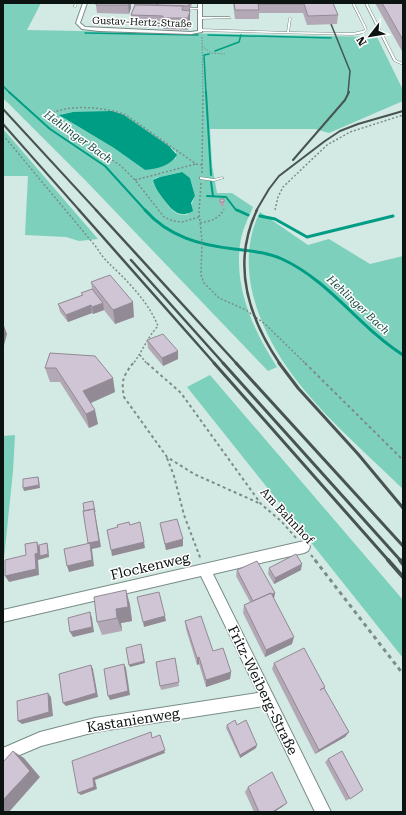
<svg xmlns="http://www.w3.org/2000/svg" width="406" height="815" font-family="'Roboto Serif',serif">
<style>
.green{fill:#7dd0bc;fill-rule:evenodd}
.water{fill:#009d85}
.lines{fill:none;stroke-linecap:round;stroke-linejoin:round}
.stream-far2{stroke:#009d85;stroke-width:1.5}
.stream-far1{stroke:#009d85;stroke-width:2}
.stream{stroke:#009d85;stroke-width:3}
.lane-casing{stroke:#788c87;stroke-width:1}
.street-casing{stroke:#788c87;stroke-width:2}
.path-far3{stroke:#7c8c88;stroke-width:1;stroke-dasharray:1.5 1.5;stroke-linecap:butt}
.path-far2{stroke:#7c8c88;stroke-width:1.5;stroke-dasharray:2 2;stroke-linecap:butt}
.path-far1{stroke:#7c8c88;stroke-width:2;stroke-dasharray:3 3;stroke-linecap:butt}
.path{stroke:#7c8c88;stroke-width:3;stroke-dasharray:4 4;stroke-linecap:butt}
.lane{fill:#fff;fill-rule:evenodd}
.street{fill:#fff;fill-rule:evenodd}
.rail-far4{stroke:#485451;stroke-width:1.5}
.rail-far3{stroke:#485451;stroke-width:2}
.rail-far2{stroke:#485451;stroke-width:2.5}
.rail-far1{stroke:#485451;stroke-width:3}
.rail{stroke:#485451;stroke-width:4}
.wall{fill:#b3a9b6}
.shaded-wall{fill:#928a94}
.building{fill:#d0c5d4;stroke:#928a94}
.labels{text-anchor:middle;dominant-baseline:central;stroke-width:3;stroke-linejoin:round;paint-order:stroke}
.far-street-label{font-size:10px;fill:#0c1412;stroke:#fff}
.far-water-label{font-size:11px;font-style:italic;fill:#184c42;stroke:#fff}
.street-label{font-size:12px;fill:#0c1412;stroke:#fff}
.near-street-label{font-size:14px;fill:#0c1412;stroke:#fff}
</style>
<rect width="100%" height="100%" fill="#d3e9e3"/>
<path class="green" d="M 3,3 L 41,3 L 27,30 L 377,37 L 403,90 L 403,101 L 329,133 L 315,129 L 210,129 L 212,165 L 217,193 L 232,193 L 253,207 C 248,219 241,232 240,245 C 234,288 254,332 277,367 L 268,371 L 87,182 L 3,98 ZM 73,112 L 124,115 L 169,146 L 176,152 L 176,158 L 169,163 L 145,170 L 114,148 L 67,120 L 61,114 ZM 181,172 L 190,178 L 195,196 L 187,215 C 184,214 180,215 178,214 C 169,210 155,189 153,180 L 156,178 Z
M 3,128 L 4,130 L 98,239 L 79,241 L 66,237 L 25,235 L 28,176 L 3,176 Z
M 260,212 L 308,245 L 329,239 L 370,264 L 403,256 L 403,489 C 345,432 274,377 253,295 C 246,267 247,237 260,212 Z
M 210,375 L 403,600 L 403,658 L 187,387 Z
M 15,435 L 13,471 L 3,568 L 3,436 Z"/>
<path class="water" d="M 112,111 L 124,115 L 169,146 L 177,155 C 171,166 156,169 145,170 L 114,148 L 59,115 L 73,112 Z
M 182,172 L 190,178 L 195,196 L 191,203 L 193,211 C 179,219 172,210 164,200 C 159,193 155,188 153,180 L 160,177 Z"/>
<g class="lines">
<path class="stream-far2" d="M 85,33 L 198,35
M 208,35 L 331,38
M 3,41 L 3,44
M 215,51 L 239,42 L 241,35
M 3,86 L 10,93
M 206,93 L 204,55 L 209,54"/>
<path class="stream-far1" d="M 9,92 L 50,129 L 105,166 L 146,211
M 206,92 L 211,175
M 211,182 L 213,196
M 207,196 L 226,197 L 236,210 L 239,211"/>
<path class="stream" d="M 145,210 C 169,237 200,245 234,249 C 251,251 267,252 282,259 C 330,281 359,327 403,355
M 237,210 L 248,215
M 260,216 L 275,219 L 307,237 L 393,216"/>
<defs>
<path id="lane" d="M 75,3 L 77,3 L 76,7 L 75,8 L 74,7 Z
M 352,3 L 354,3 L 366,27 L 367,30 L 364,33 L 353,35 L 200,31 L 199,30 L 200,29 L 287,32 L 289,18 L 290,17 L 291,18 L 289,32 L 353,33 L 362,31 L 365,30 L 364,27 Z
M 365,3 L 367,3 L 396,60 L 403,63 L 403,65 L 394,61 Z
M 200,8 L 201,9 L 184,10 L 183,9 L 184,8 Z
M 230,17 L 231,18 L 200,19 L 199,18 L 200,17 Z
M 200,177 L 214,179 L 222,177 L 224,178 L 214,181 L 200,179 Z"/>
<path id="street" d="M 83,3 L 87,3 L 80,23 L 85,27 L 191,32 L 198,31 L 198,3 L 202,3 L 202,32 L 191,34 L 99,31 L 82,29 L 76,23 Z
M 304,541 L 308,543 L 310,547 L 308,551 L 304,553 L 213,574 L 331,812 L 315,812 L 264,706 L 95,732 L 41,746 L 3,762 L 3,748 L 40,732 L 95,718 L 258,693 L 201,576 L 3,622 L 3,610 Z"/>
</defs>
<use href="#lane" class="lane-casing"/>
<use href="#street" class="street-casing"/>
<path class="path-far3" d="M 202,37 L 203,93
M 202,46 L 211,53 L 225,54"/>
<path class="path-far2" d="M 3,135 L 97,248 C 103,259 111,265 120,274 C 135,289 150,306 158,326 C 147,338 142,352 133,364
M 202,173 L 203,92
M 135,180 L 196,164
M 201,183 L 199,212 L 202,240 L 201,275 L 204,283 L 219,298 L 246,310 L 265,324 L 306,364
M 275,210 L 278,197 L 283,187 L 327,145 L 350,132 L 403,115
M 199,217 L 182,222 L 173,221 L 164,217 L 135,180 L 121,166 L 84,141 L 51,122 L 47,116 C 65,103 106,107 126,115 L 196,164 L 202,165
M 200,223 C 211,221 219,219 224,209
M 140,355 L 147,364"/>
<path class="path-far1" d="M 133,363 C 123,377 121,380 124,397 L 167,457 L 194,474 L 261,504
M 147,363 L 181,393 L 261,504 L 281,521 L 296,538
M 305,363 L 403,460
M 167,458 L 174,476 L 184,515 L 201,560
M 311,555 L 316,561"/>
<path class="path" d="M 315,560 L 403,674"/>
<use href="#lane" class="lane"/>
<use href="#street" class="street"/>
<path class="rail-far4" d="M 331,24 L 350,71 L 348,93"/>
<path class="rail-far3" d="M 3,109 L 97,211
M 3,124 L 80,211
M 293,160 L 345,100 L 349,92
M 256,211 L 269,189 L 279,176 L 325,141 L 340,131 L 358,124 L 403,111"/>
<path class="rail-far2" d="M 79,210 L 215,364
M 96,210 L 237,364
M 257,210 C 231,264 248,317 280,364
M 131,260 L 224,364"/>
<path class="rail-far1" d="M 214,363 L 389,561
M 223,363 L 401,561
M 236,363 L 403,546
M 279,363 L 298,388 L 358,454 L 403,508"/>
<path class="rail" d="M 388,560 L 403,577
M 400,560 L 403,564"/>
</g>
<path class="wall" d="M 131,3 L 131,8 L 129,14 L 97,13 L 96,5 Z
M 134,3 L 192,3 L 191,8 L 190,8 L 190,22 L 188,30 L 163,29 L 163,27 L 132,26 L 131,15 L 134,6 Z
M 233,3 L 333,3 L 338,15 L 337,24 L 307,25 L 303,13 L 259,13 L 259,19 L 235,19 Z
M 375,3 L 403,3 L 403,53 Z
M 220,199 L 224,202 L 224,206 L 220,206 Z
M 91,282 L 134,317 L 115,324 L 104,310 L 93,314 L 92,313 L 68,322 L 60,312 L 58,304 L 82,295 L 81,293 L 92,289 Z
M 147,340 L 178,351 L 178,359 L 163,366 L 148,348 Z
M 50,353 L 115,392 L 91,403 L 98,424 L 89,428 L 60,382 L 50,382 L 45,368 Z
M 160,523 L 183,546 L 166,550 L 161,529 Z
M 269,568 L 301,570 L 274,584 L 268,574 Z
M 237,570 L 275,593 L 274,598 L 292,644 L 265,657 L 243,613 L 244,605 L 250,602 L 236,576 Z
M 126,590 L 130,605 L 132,621 L 121,623 L 122,631 L 102,635 L 97,622 Z
M 185,621 L 213,651 L 231,672 L 230,679 L 206,687 L 199,664 L 197,665 L 186,629 Z
M 175,658 L 179,686 L 161,690 L 160,686 Z
M 274,663 L 325,687 L 324,688 L 349,732 L 345,737 L 315,754 L 272,669 Z
M 227,725 L 237,725 L 256,748 L 240,758 L 226,728 Z
M 328,759 L 363,790 L 346,801 L 325,762 Z
M 248,787 L 287,803 L 282,807 L 274,812 L 254,812 L 245,792 Z"/>
<path class="shaded-wall" d="M 129,3 L 131,3 L 131,8 L 129,14 L 128,5 Z
M 189,3 L 190,10 L 189,15 Z
M 190,11 L 190,22 L 188,30 L 188,18 Z
M 133,302 L 134,317 L 115,324 L 113,310 Z
M 103,303 L 104,310 L 93,314 L 92,307 Z
M 91,305 L 92,313 L 68,322 L 66,315 Z
M 3,323 L 7,334 L 3,349 Z
M 178,351 L 178,359 L 163,366 L 162,358 Z
M 113,378 L 115,392 L 86,405 L 83,391 Z
M 95,410 L 98,424 L 89,428 L 86,414 Z
M 38,477 L 39,480 L 40,488 L 24,491 L 23,488 Z
M 93,501 L 101,547 L 92,549 L 94,566 L 69,572 L 67,566 L 88,543 Z
M 183,539 L 183,546 L 166,550 L 165,544 Z
M 37,542 L 40,548 L 47,543 L 48,546 L 49,557 L 38,560 L 39,575 L 9,582 L 5,576 L 35,554 Z
M 144,542 L 145,548 L 112,556 L 111,550 Z
M 302,564 L 301,570 L 274,584 L 275,578 Z
M 126,590 L 130,605 L 132,621 L 121,623 L 122,631 L 117,618 L 116,609 Z
M 275,593 L 274,598 L 254,603 Z
M 90,612 L 92,618 L 94,632 L 73,637 L 70,632 Z
M 165,616 L 166,621 L 144,627 L 143,622 Z
M 294,637 L 292,644 L 265,657 L 266,650 Z
M 142,647 L 145,663 L 130,667 L 129,665 Z
M 199,657 L 199,664 L 197,665 L 197,658 Z
M 124,664 L 126,668 L 130,695 L 110,700 L 108,696 Z
M 91,665 L 93,669 L 98,697 L 66,706 L 63,703 Z
M 231,672 L 230,679 L 206,687 L 206,680 Z
M 48,693 L 51,697 L 53,716 L 22,724 L 18,721 Z
M 349,732 L 345,737 L 315,754 L 319,750 Z
M 160,735 L 165,753 L 95,780 L 97,789 L 81,795 L 78,793 L 93,778 Z
M 257,745 L 256,748 L 240,758 L 240,755 Z
M 13,751 L 24,758 L 40,777 L 9,812 L 3,812 L 3,800 Z
M 287,803 L 282,807 L 274,812 L 272,812 Z"/>
<path class="building" d="M 96,3 L 129,3 L 128,5 L 96,5 Z
M 158,3 L 189,3 L 189,6 L 157,5 Z
M 234,3 L 333,3 L 338,15 L 308,16 L 304,4 L 258,4 L 259,10 L 235,10 Z
M 382,3 L 403,3 L 403,40 Z
M 135,5 L 183,6 L 182,10 L 190,11 L 188,18 L 163,18 L 163,16 L 131,15 Z
M 220,199 L 224,199 L 224,202 L 220,202 Z
M 110,275 L 133,302 L 113,310 L 91,282 Z
M 92,289 L 103,303 L 92,307 L 91,305 L 66,315 L 58,304 L 83,295 L 81,293 Z
M 163,334 L 178,351 L 162,358 L 147,340 Z
M 50,353 L 95,356 L 113,378 L 83,391 L 95,410 L 86,414 L 56,368 L 45,368 Z
M 38,477 L 39,485 L 23,488 L 23,479 Z
M 93,501 L 95,512 L 94,509 L 84,511 L 83,503 Z
M 94,509 L 99,541 L 88,543 L 83,511 Z
M 177,519 L 183,539 L 165,544 L 160,523 Z
M 129,522 L 130,525 L 140,522 L 144,542 L 111,550 L 107,530 L 118,527 L 117,525 Z
M 37,542 L 38,553 L 35,554 L 36,569 L 5,576 L 5,560 L 26,555 L 25,544 Z
M 47,543 L 48,554 L 40,556 L 39,545 Z
M 90,543 L 92,560 L 67,566 L 64,549 Z
M 296,554 L 302,564 L 275,578 L 269,568 Z
M 257,561 L 275,593 L 272,594 L 271,593 L 253,601 L 237,570 Z
M 126,590 L 128,607 L 116,609 L 117,618 L 97,622 L 94,597 Z
M 159,592 L 165,616 L 143,622 L 137,597 Z
M 271,593 L 294,637 L 266,650 L 244,605 Z
M 90,612 L 92,627 L 70,632 L 68,618 Z
M 201,616 L 213,651 L 223,648 L 231,672 L 206,680 L 199,657 L 197,658 L 185,621 Z
M 141,644 L 144,661 L 129,665 L 126,648 Z
M 304,648 L 325,687 L 320,690 L 324,688 L 349,732 L 319,750 L 274,663 Z
M 175,658 L 179,682 L 160,686 L 156,662 Z
M 124,664 L 128,691 L 108,696 L 104,669 Z
M 91,665 L 96,693 L 63,703 L 59,674 Z
M 48,693 L 49,712 L 18,721 L 17,701 Z
M 235,720 L 237,725 L 246,720 L 257,745 L 240,755 L 227,725 Z
M 151,732 L 152,738 L 160,735 L 165,750 L 93,778 L 94,787 L 78,793 L 72,761 Z
M 13,751 L 30,771 L 3,800 L 3,762 Z
M 342,751 L 363,790 L 350,799 L 328,759 Z
M 272,772 L 287,803 L 272,812 L 259,812 L 248,787 Z"/>
<g class="labels">
<g class="far-street-label">
<text transform="translate(142 22) rotate(2)">Gustav-Hertz-Straße</text>
</g>
<g class="far-water-label">
<text transform="translate(78 137) rotate(36)">Hehlinger Bach</text>
<text transform="translate(358 305) rotate(43)">Hehlinger Bach</text>
</g>
<g class="street-label">
<text transform="translate(287 516) rotate(47)">Am Bahnhof</text>
</g>
<g class="near-street-label">
<text transform="translate(150 566) rotate(-13)">Flockenweg</text>
<text transform="translate(263 690) rotate(64)">Fritz-Weiberg-Straße</text>
<text transform="translate(133 720) rotate(-9)">Kastanienweg</text>
</g>
</g>
<rect width="406" height="815" fill="none" stroke="#0c1412" stroke-width="8"/>
<g transform="translate(370 36) rotate(239)" stroke="#ffffff" stroke-width="3" paint-order="stroke">
<path d="M0-3L7 15L0 10L-7 15Z" fill="#0c1412"/>
<text y="-6" font-size="11" font-weight="bold" text-anchor="middle" fill="#0c1412">N</text>
</g>
</svg>
